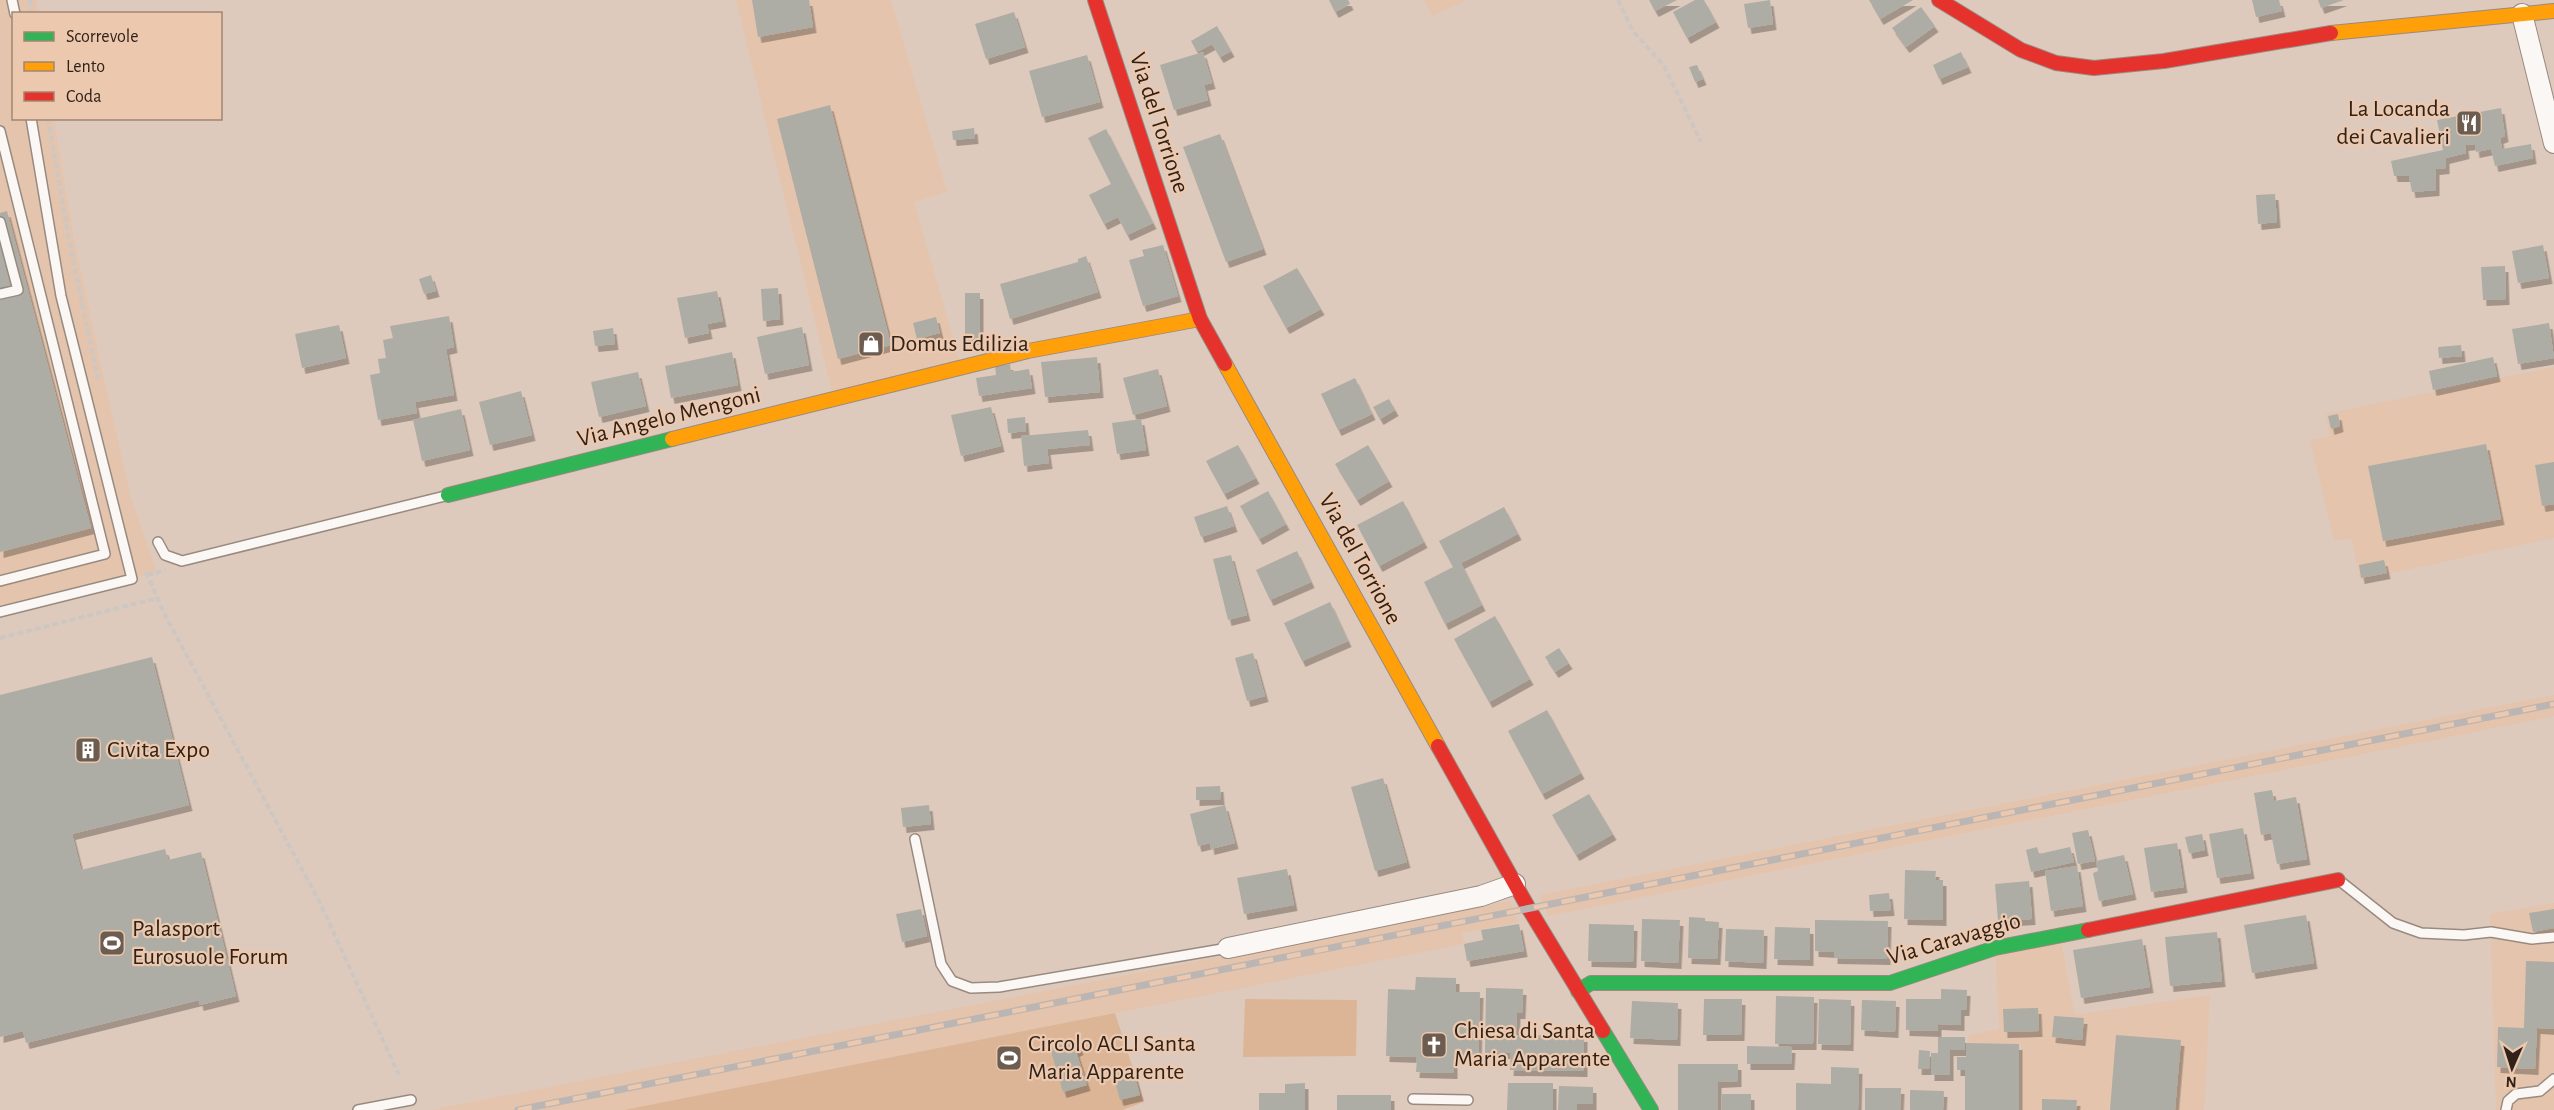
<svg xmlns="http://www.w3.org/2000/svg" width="2554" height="1110" font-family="'Alegreya Sans',sans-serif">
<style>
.built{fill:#e4c4ac}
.green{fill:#dcb597}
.building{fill:#adada5;filter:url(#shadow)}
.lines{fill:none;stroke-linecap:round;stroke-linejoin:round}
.lane-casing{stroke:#998a80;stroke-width:12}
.street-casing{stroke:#998a80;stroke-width:22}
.fast-casing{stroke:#998a80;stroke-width:16}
.slow-casing{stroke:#998a80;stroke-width:16}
.jam-casing{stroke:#998a80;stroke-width:16}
.path{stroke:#cdc7c3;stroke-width:4;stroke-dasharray:6 3;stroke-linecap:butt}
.lane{stroke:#faf7f5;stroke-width:9}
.street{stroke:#faf7f5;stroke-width:20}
.fast{stroke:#30b455;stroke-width:14}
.slow{stroke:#ff9f0a;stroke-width:14}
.jam{stroke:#e5322d;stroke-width:14}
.rail-casing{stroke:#bbb6b3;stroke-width:7}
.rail{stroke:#ecc8ae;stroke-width:4.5;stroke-dasharray:14;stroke-linecap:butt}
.labels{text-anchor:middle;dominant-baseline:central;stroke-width:4.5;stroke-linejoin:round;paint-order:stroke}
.poi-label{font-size:24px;fill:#302218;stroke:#ecc8ae;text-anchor:start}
.street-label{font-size:24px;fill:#302218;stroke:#ecc8ae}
</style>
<defs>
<filter id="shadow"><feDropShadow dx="3.5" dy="6" stdDeviation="0" flood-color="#0004"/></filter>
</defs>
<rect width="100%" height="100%" fill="#decabc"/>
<path class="built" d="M 0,0 L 37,0 L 38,13 L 14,14 L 14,118 L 54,119 L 74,239 L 107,393 L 131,498 L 157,572 L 0,612 Z
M 736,0 L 891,0 L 947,192 L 914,202 L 960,362 L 833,395 Z
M 1424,0 L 1467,0 L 1433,16 Z
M 2554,367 L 2554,538 L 2360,580 L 2352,539 L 2334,540 L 2310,440 L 2330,436 L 2325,414 Z
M 2554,695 L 2554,716 L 1568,912 L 1548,916 L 1540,895 Z
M 1510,901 L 1518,922 L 1462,933 L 1464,944 L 624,1110 L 430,1110 Z
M 2554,903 L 2554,1110 L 2496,1110 L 2490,914 Z
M 2060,935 L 2075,1015 L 2210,995 L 2204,1110 L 2021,1110 L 2021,1044 L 1969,1043 L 1968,1035 L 1999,1029 L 1995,948 Z"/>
<path class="green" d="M 1245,999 L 1357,1000 L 1356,1056 L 1243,1057 Z
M 1115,1013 L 1144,1102 L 1122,1110 L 624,1110 Z"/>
<path class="building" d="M 752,0 L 809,0 L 813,27 L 758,37 Z
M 1329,0 L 1348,0 L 1350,4 L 1335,12 Z
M 1649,0 L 1677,0 L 1655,11 Z
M 1695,0 L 1704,0 L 1716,22 L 1687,38 L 1673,12 Z
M 1770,0 L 1773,24 L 1748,28 L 1744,4 Z
M 1869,0 L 1913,0 L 1880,19 Z
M 2252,0 L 2279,0 L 2282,11 L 2256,17 Z
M 2318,0 L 2344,0 L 2321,8 Z
M 1921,7 L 1935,26 L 1906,47 L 1892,28 Z
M 1014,12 L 1025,47 L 986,59 L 975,24 Z
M 1217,26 L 1231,51 L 1220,57 L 1212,44 L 1197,52 L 1191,41 Z
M 1203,52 L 1212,83 L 1204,85 L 1208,100 L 1174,110 L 1160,65 Z
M 1961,52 L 1968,67 L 1939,79 L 1933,65 Z
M 1087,55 L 1100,102 L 1042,117 L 1029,71 Z
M 1697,65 L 1703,79 L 1695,82 L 1689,67 Z
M 830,105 L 891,345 L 838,359 L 777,119 Z
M 2501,108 L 2505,136 L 2500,138 L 2502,149 L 2531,144 L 2533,158 L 2495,166 L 2491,149 L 2476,152 L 2475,144 L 2465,145 L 2466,153 L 2446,158 L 2446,168 L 2436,169 L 2436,190 L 2412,192 L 2409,176 L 2394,176 L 2391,161 L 2443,150 L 2437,120 Z
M 974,128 L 975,138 L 953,140 L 952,131 Z
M 1106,129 L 1153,223 L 1127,235 L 1118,217 L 1104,224 L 1089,195 L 1111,184 L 1088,138 Z
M 1220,134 L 1263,249 L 1226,262 L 1183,147 Z
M 2275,194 L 2277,222 L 2258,224 L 2256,195 Z
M 7,211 L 91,528 L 0,552 L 0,213 Z
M 1163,245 L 1178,296 L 1143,306 L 1129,260 L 1144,256 L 1142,250 Z
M 2543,245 L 2549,278 L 2518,283 L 2512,251 Z
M 1086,256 L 1098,292 L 1010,319 L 1000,284 L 1078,262 L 1078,259 Z
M 2505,266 L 2506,299 L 2483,300 L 2481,267 Z
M 1297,268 L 1321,309 L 1286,328 L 1263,286 Z
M 431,275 L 436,291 L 424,294 L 419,279 Z
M 778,288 L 780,319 L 763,321 L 761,289 Z
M 717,291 L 723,321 L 707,324 L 709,333 L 685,338 L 677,298 Z
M 965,293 L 980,293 L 980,339 L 965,339 Z
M 449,316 L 454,347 L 446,349 L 454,395 L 415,402 L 417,413 L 378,420 L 370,375 L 380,373 L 378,359 L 386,358 L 383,340 L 393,338 L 390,326 Z
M 936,317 L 940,333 L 917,339 L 913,323 Z
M 2549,323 L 2554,358 L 2518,364 L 2512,329 Z
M 339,325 L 346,358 L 302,368 L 295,334 Z
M 802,327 L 809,365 L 765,374 L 757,337 Z
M 613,328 L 615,344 L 595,346 L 593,331 Z
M 2461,345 L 2462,356 L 2439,358 L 2438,347 Z
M 732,352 L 738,385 L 671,398 L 665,366 Z
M 1097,357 L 1100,392 L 1045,397 L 1041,362 Z
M 2493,357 L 2497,376 L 2433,390 L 2429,371 Z
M 1010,364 L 1011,372 L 1029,369 L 1032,388 L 979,396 L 976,378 L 996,375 L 995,366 Z
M 1158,369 L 1167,406 L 1133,415 L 1123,378 Z
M 638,372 L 646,406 L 599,417 L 591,382 Z
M 1355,378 L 1372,414 L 1338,430 L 1321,394 Z
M 521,391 L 532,435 L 490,445 L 479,402 Z
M 1389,399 L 1395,410 L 1380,419 L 1373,407 Z
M 991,407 L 1001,446 L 961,456 L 951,415 Z
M 461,409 L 470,450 L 422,461 L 413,420 Z
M 2338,414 L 2340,426 L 2331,429 L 2328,416 Z
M 1025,417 L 1026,431 L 1008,433 L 1007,419 Z
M 1141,419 L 1146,450 L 1117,454 L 1112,423 Z
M 1088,430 L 1090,445 L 1047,449 L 1049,463 L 1024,466 L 1021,436 Z
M 2486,444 L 2501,519 L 2383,541 L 2368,466 Z
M 1238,445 L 1256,478 L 1224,494 L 1206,461 Z
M 1368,445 L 1389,481 L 1357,500 L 1335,464 Z
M 2554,462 L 2554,504 L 2542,506 L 2535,465 Z
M 1268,491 L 1286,524 L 1259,539 L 1240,506 Z
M 1403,501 L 1424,542 L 1379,566 L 1357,525 Z
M 1227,506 L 1234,526 L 1201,537 L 1194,517 Z
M 1504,507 L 1518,534 L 1461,563 L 1482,605 L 1445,624 L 1424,582 L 1453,567 L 1439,541 Z
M 1297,551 L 1311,582 L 1270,600 L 1256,570 Z
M 1231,555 L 1247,615 L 1228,620 L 1213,559 Z
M 2384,560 L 2387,573 L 2361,578 L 2359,565 Z
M 1330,602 L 1348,641 L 1302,661 L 1284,623 Z
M 1495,616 L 1530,679 L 1489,702 L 1454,639 Z
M 1559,648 L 1569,663 L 1555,672 L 1545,657 Z
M 1253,653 L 1265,696 L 1247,701 L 1235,658 Z
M 152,657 L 189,805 L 72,834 L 81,870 L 165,849 L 168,860 L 201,852 L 236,996 L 200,1005 L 199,1000 L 26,1043 L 23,1031 L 0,1037 L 0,695 Z
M 1547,710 L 1581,773 L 1542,794 L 1508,731 Z
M 1383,778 L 1407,862 L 1375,871 L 1351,787 Z
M 1220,786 L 1221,799 L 1196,800 L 1196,787 Z
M 2272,790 L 2274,801 L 2296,797 L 2307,859 L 2277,864 L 2271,833 L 2261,835 L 2254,793 Z
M 1589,794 L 1613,834 L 1576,855 L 1552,815 Z
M 929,805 L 931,824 L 903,827 L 901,808 Z
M 1225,805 L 1235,843 L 1211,849 L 1210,843 L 1198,846 L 1190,814 Z
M 2243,828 L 2251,873 L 2217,878 L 2209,834 Z
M 2088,830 L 2095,861 L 2078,864 L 2072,833 Z
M 2202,834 L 2205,850 L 2189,853 L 2185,837 Z
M 2177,843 L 2184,887 L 2151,892 L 2144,848 Z
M 2037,847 L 2039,854 L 2070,847 L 2074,862 L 2031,872 L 2026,850 Z
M 2124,855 L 2133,894 L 2099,901 L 2093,873 L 2098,871 L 2096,861 Z
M 2077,866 L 2083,906 L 2051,911 L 2045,871 Z
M 1287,869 L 1294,905 L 1244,914 L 1237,878 Z
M 1905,870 L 1936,871 L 1935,880 L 1943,880 L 1943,920 L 1904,919 Z
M 2029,881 L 2032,919 L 1998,921 L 1995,884 Z
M 1889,893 L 1891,910 L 1870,911 L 1869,895 Z
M 921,909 L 927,936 L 902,942 L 896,914 Z
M 2554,909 L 2554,928 L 2533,932 L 2529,913 Z
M 2306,915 L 2314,963 L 2252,973 L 2244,925 Z
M 1689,917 L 1705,918 L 1705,921 L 1719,922 L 1717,959 L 1688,958 Z
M 1642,919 L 1680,920 L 1678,963 L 1641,961 Z
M 1815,920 L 1888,921 L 1887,959 L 1834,958 L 1834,952 L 1815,951 Z
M 1519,924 L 1524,951 L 1467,961 L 1464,944 L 1483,940 L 1481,930 Z
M 1589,924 L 1634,925 L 1633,962 L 1588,961 Z
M 1775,927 L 1810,928 L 1810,960 L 1774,959 Z
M 1726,929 L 1764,930 L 1763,963 L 1725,961 Z
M 2217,932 L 2222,981 L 2170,986 L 2165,937 Z
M 2142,939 L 2150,987 L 2081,998 L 2073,950 Z
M 2526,961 L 2554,962 L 2554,1029 L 2537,1028 L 2535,1069 L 2497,1067 L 2498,1027 L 2524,1028 Z
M 1416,977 L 1456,978 L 1456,992 L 1480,992 L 1478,1057 L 1454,1057 L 1454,1073 L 1416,1072 L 1417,1057 L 1386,1056 L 1388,989 L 1415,990 Z
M 1486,988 L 1523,989 L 1522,1013 L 1517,1013 L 1516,1035 L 1584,1036 L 1584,1071 L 1510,1070 L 1511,1053 L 1485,1053 Z
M 1941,989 L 1967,990 L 1966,1010 L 1961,1010 L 1961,1025 L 1938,1024 L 1938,1031 L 1906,1030 L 1906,999 L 1941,999 Z
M 1776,996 L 1814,997 L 1813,1044 L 1775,1044 Z
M 1704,999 L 1742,999 L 1741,1035 L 1703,1035 Z
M 1819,999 L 1851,1000 L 1850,1045 L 1818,1044 Z
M 1862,1000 L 1896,1001 L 1895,1032 L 1861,1030 Z
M 1632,1001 L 1678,1003 L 1677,1040 L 1630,1038 Z
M 2038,1008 L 2039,1031 L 2004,1032 L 2003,1009 Z
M 2054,1016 L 2084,1018 L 2082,1040 L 2052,1037 Z
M 2116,1035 L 2181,1040 L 2175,1110 L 2110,1110 Z
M 1938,1037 L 1965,1037 L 1965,1050 L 1950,1050 L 1950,1075 L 1931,1075 L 1931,1053 L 1938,1053 Z
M 1076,1040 L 1080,1049 L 1076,1051 L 1087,1085 L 1063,1092 L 1050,1048 Z
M 1966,1043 L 2019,1044 L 2019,1110 L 1965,1110 L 1965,1070 L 1957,1070 L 1957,1057 L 1966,1057 Z
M 1747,1046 L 1792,1047 L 1791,1064 L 1747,1064 Z
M 1919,1050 L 1930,1051 L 1929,1069 L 1918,1069 Z
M 1678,1064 L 1738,1064 L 1738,1081 L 1718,1082 L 1718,1110 L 1678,1110 Z
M 1831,1067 L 1859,1068 L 1858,1110 L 1796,1110 L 1796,1083 L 1831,1084 Z
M 1133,1069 L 1140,1095 L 1120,1100 L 1113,1074 Z
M 1305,1083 L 1305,1110 L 1259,1110 L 1259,1093 L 1285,1093 L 1285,1084 Z
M 1508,1083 L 1553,1083 L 1553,1110 L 1507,1110 Z
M 1559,1086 L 1593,1087 L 1593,1104 L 1577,1104 L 1577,1110 L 1558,1110 Z
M 1865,1088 L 1901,1088 L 1900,1110 L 1865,1110 Z
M 1910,1090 L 1944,1091 L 1943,1110 L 1910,1110 Z
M 1722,1094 L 1751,1094 L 1751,1110 L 1722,1110 Z
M 1337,1095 L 1391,1095 L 1391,1110 L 1337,1110 Z
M 2042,1099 L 2077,1100 L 2076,1110 L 2042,1110 Z"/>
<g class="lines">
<defs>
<path id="lane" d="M 12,0 L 15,14
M 0,131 L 105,554 L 0,581
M 0,222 L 18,290 L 0,294
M 158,542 L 165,555 L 182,561 L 445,496
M 0,612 L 132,579 L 61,296 L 31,118
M 915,839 L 941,964 L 952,981 L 971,988 L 999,987 L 1228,948
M 2340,881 L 2393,923 L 2421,933 L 2464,935 L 2491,932 L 2532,939 L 2554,937
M 1413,1099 L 1468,1100
M 358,1110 L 411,1100
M 2506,1110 L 2508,1101 L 2516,1094 L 2540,1091 L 2554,1079"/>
<path id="street" d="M 2522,14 L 2554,143
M 1228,948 L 1481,896 L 1515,884"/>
<path id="fast" d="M 448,495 L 672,439
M 1578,991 L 1591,983 L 1890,983 L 1995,948 L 2088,930
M 1603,1031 L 1651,1110"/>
<path id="slow" d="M 2331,33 L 2554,11
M 1225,364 L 1438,746
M 672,439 L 1028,351 L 1200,319"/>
<path id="jam" d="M 1095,0 L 1200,319 L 1225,364
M 1939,0 L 2021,50 L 2056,63 L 2094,68 L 2164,61 L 2331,33
M 1438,746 L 1529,909 L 1603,1031
M 2088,930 L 2338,880"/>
</defs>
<use href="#lane" class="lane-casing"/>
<use href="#street" class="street-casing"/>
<use href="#fast" class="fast-casing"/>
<use href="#slow" class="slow-casing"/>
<use href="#jam" class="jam-casing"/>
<path class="path" d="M 30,0 L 31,14
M 1618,0 L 1633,31 L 1664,66 L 1701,142
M 48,118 L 69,240 L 98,379
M 146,572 L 164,613 L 320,903 L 399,1075
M 147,575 L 166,570
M 0,638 L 158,598"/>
<use href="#lane" class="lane"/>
<use href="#street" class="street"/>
<use href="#fast" class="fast"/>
<use href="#slow" class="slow"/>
<use href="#jam" class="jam"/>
<defs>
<path id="rail" d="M 518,1110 L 2554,704"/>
</defs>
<use href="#rail" class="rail-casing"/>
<use href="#rail" class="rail"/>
</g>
<defs>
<symbol id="restaurant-square" viewBox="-11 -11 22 22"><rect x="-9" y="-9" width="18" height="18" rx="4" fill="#6d5d51" stroke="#ecc8ae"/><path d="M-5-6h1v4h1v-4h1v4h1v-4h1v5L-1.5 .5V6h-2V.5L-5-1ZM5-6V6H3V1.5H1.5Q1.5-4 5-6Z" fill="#fff"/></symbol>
<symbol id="shop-square" viewBox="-11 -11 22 22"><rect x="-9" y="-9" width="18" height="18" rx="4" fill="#6d5d51" stroke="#ecc8ae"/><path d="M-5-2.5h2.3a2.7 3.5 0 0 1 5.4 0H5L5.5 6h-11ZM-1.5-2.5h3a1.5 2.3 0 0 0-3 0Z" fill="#fff"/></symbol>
<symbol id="building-square" viewBox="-11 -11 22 22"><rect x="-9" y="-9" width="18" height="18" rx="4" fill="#6d5d51" stroke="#ecc8ae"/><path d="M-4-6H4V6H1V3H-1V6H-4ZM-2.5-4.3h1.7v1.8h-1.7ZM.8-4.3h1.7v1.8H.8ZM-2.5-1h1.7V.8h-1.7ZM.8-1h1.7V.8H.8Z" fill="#fff"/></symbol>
<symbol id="stadium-square" viewBox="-11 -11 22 22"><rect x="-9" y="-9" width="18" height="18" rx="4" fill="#6d5d51" stroke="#ecc8ae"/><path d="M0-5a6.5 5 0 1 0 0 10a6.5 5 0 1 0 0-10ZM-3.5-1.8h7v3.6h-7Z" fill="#fff"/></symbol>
<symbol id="church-square" viewBox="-11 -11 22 22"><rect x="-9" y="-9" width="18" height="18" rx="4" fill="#6d5d51" stroke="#ecc8ae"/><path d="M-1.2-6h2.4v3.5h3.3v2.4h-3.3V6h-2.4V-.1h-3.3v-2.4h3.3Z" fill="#fff"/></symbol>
</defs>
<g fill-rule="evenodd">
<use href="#restaurant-square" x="2454" y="108" width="30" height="30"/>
<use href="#shop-square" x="856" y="329" width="30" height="30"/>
<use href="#building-square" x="73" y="735" width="30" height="30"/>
<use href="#stadium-square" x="97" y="928" width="30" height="30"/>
<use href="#church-square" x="1419" y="1030" width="30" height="30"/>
<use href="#stadium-square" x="994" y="1043" width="30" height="30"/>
</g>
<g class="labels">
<g class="poi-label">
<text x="2450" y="109" text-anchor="end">La Locanda<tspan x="2450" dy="28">dei Cavalieri</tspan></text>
<text x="890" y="344">Domus Edilizia</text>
<text x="107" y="750">Civita Expo</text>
<text x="132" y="929">Palasport<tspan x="132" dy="28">Eurosuole Forum</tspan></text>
<text x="1454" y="1031">Chiesa di Santa<tspan x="1454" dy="28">Maria Apparente</tspan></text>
<text x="1028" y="1044">Circolo ACLI Santa<tspan x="1028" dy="28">Maria Apparente</tspan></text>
</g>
<g class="street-label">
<text transform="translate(1159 123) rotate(72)">Via del Torrione</text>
<text transform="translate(669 417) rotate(-14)">Via Angelo Mengoni</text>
<text transform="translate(1360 559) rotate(61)">Via del Torrione</text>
<text transform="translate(1954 939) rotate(-16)">Via Caravaggio</text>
</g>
</g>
<rect x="12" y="12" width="210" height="108" fill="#ecc8ae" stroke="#a18672" stroke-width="1.5"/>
<rect x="24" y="32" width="30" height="9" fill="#30b455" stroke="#a18672" stroke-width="1.5"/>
<text x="66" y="42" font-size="18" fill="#302218">Scorrevole</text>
<rect x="24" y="62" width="30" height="9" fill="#ff9f0a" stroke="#a18672" stroke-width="1.5"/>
<text x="66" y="72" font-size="18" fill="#302218">Lento</text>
<rect x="24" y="92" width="30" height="9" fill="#e5322d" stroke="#a18672" stroke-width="1.5"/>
<text x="66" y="102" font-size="18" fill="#302218">Coda</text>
<g transform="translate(2512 1068) rotate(183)" stroke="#ecc8ae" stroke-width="4.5" paint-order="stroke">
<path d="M0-4.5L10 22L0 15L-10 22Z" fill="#302218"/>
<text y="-9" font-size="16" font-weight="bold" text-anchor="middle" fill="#302218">N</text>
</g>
</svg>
